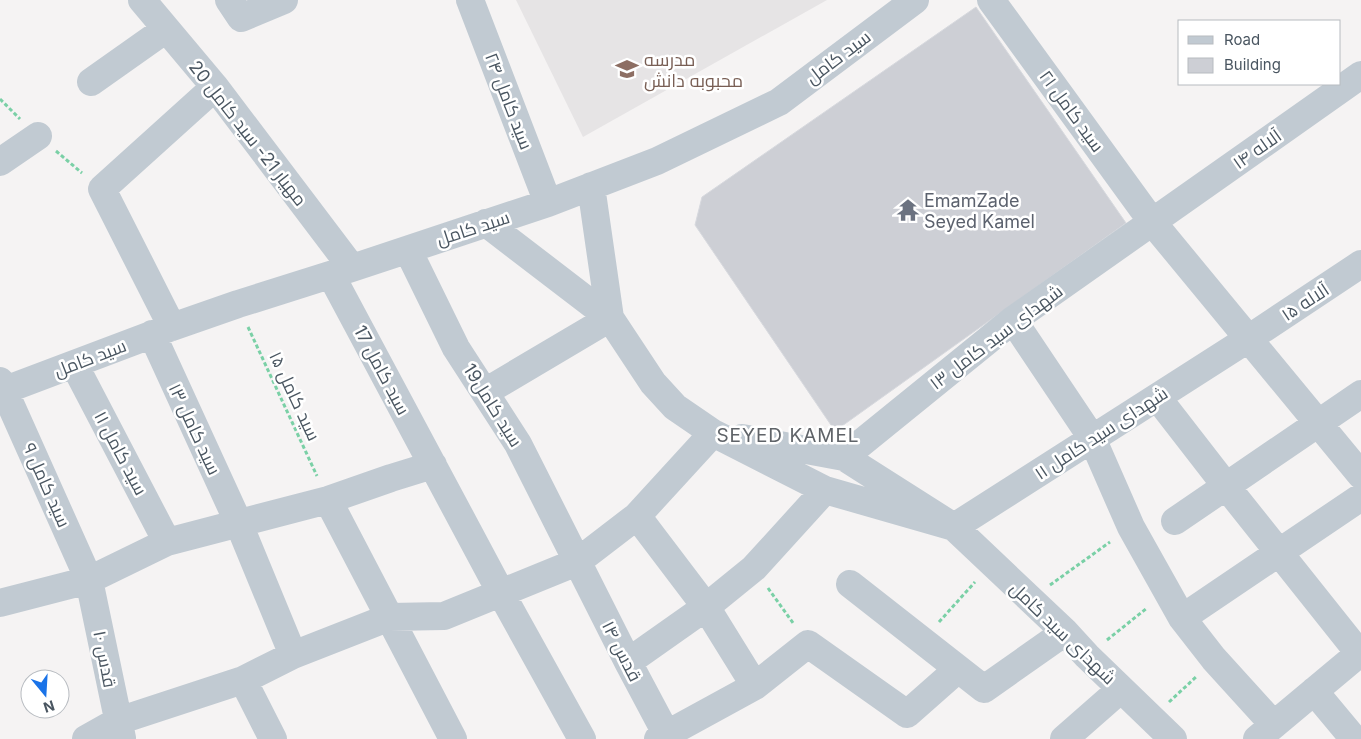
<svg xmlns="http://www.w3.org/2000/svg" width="1361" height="739" font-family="Inter,Cairo,sans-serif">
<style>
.education{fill:#e6e4e5}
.building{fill:#cdcfd5;stroke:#d7d9de}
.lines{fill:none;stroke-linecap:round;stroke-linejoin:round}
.path{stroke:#7ad0a6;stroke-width:3;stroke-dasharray:4 2.5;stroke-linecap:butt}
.minor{stroke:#c1cad2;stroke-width:28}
.labels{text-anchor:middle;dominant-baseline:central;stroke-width:5;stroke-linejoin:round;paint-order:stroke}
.street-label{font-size:18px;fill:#4a5661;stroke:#fff}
.education-label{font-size:18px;fill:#785e54;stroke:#fff;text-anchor:start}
.worship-label{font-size:18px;fill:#5b616d;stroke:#fff;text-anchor:start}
.neighbourhood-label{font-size:19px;letter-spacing:1px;fill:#5f6368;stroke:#fff}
</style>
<rect width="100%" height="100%" fill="#f5f3f3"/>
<path class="education" d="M 516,0 L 827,0 L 583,137 Z"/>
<path class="building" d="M 976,7 L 1126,223 L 835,431 L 695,225 L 702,197 Z"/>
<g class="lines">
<path class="path" d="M 0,99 L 20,119
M 56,151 L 82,173
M 248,327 L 317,476
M 1050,585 L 1110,542
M 768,588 L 793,623
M 939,622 L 975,582
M 1107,640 L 1147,608
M 1169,702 L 1196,677"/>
<path class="minor" d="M 142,0 L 215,87 L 352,268
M 229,0 L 241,18 L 284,0
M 470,0 L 548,203
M 991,0 L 1153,223 L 1361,475
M 91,82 L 166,29
M 0,162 L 38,136
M 591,186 L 610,318
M 486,223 L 610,318 L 653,383 L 675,407 L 713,433 L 825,490 L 954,527
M 408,250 L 456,348 L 518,444 L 628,662 L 669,739
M 331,275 L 501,593 L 582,739
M 1013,320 L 1092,438 L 1131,527 L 1182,618 L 1214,659 L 1274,725
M 172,327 L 102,189 L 215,87
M 152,334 L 239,524 L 293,655
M 74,364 L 167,542
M 0,381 L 89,580 L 122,738
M 0,392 L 172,327 L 238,304 L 352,268 L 548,203 L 657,161 L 779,102 L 915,0
M 485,392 L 610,318
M 1157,397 L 1226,486 L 1359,653
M 742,438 L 844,457 L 954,527 L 1065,632 L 1087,656 L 1173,739
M 844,457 L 1013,320 L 1361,75
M 328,500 L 453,739
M 637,516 L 706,607 L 755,686
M 1175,521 L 1361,394
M 954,527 L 1248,339 L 1361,264
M 850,584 L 984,689 L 1065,632
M 0,603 L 89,580 L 167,542 L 328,500 L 391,478 L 433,465
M 1182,618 L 1361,497
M 628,662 L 706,607 L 754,568 L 825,490
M 243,680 L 273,739
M 1314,691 L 1354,739
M 86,739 L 118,721 L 243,680 L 293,655 L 390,617 L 444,616 L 577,562 L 637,516 L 713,433
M 658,739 L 755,686 L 808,644 L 907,714 L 958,669
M 1064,739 L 1121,689
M 1257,739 L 1361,652"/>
</g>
<defs>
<symbol id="school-bare" viewBox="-9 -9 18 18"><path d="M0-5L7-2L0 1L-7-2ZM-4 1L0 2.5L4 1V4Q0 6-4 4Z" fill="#8d6e63" stroke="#fff" stroke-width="2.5" paint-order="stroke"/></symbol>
<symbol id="temple-bare" viewBox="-9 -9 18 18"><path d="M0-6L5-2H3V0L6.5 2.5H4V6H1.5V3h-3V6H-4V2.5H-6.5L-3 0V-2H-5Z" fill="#6b7280" stroke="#fff" stroke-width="2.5" paint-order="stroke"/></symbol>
</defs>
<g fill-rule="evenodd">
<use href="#school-bare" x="611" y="53" width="32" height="32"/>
<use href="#temple-bare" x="892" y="194" width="32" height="32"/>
</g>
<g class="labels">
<g class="street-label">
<text transform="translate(838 57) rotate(-37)">سید کامل</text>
<text transform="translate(509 101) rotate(69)">سید کامل ۲۴</text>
<text transform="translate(1072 111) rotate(54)">سید کامل ۲۱</text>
<text transform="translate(248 133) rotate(52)">مهیار 21- سید کامل 20</text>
<text transform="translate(1257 149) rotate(-35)">آلاله ۱۴</text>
<text transform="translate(473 228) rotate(-18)">سید کامل</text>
<text transform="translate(1305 302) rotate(-33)">آلاله ۱۵</text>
<text transform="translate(996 337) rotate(-37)">شهدای سید کامل ۱۳</text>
<text transform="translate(90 358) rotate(-21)">سید کامل</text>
<text transform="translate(382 370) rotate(62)">سید کامل 17</text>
<text transform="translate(295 396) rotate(65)">سید کامل ۱۵</text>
<text transform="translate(493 405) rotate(58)">سید کامل19</text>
<text transform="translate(195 429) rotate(65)">سید کامل ۱۳</text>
<text transform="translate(1101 433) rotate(-33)">شهدای سید کامل ۱۱</text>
<text transform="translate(121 453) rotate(62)">سید کامل ۱۱</text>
<text transform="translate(47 485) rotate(66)">سید کامل ۹</text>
<text transform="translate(1063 633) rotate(44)">شهدای سید کامل</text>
<text transform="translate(622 651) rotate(63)">قدس ۱۴</text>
<text transform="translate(105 659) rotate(79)">قدس ۱۰</text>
</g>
<g class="education-label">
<text x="644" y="59">مدرسه<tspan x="644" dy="21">محبوبه دانش</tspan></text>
</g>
<g class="worship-label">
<text x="924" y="200">EmamZade<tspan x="924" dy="21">Seyed Kamel</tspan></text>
</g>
<g class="neighbourhood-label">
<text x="788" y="435">SEYED KAMEL</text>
</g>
</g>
<rect x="1178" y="20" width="162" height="65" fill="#ffffff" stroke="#b7bbc0"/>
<rect x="1188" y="36" width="25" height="8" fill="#c1cad2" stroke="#b7bbc0"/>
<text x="1224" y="45" font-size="15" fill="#4a5661">Road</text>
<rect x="1188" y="58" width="25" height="15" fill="#cdcfd5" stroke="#b7bbc0"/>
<text x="1224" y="70" font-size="15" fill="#4a5661">Building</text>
<g transform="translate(45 694) rotate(162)"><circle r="24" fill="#ffffff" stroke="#b7bbc0"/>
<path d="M0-4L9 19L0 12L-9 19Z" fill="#1a73e8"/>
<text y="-8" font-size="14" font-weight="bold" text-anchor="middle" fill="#4a5661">N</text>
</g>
</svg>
